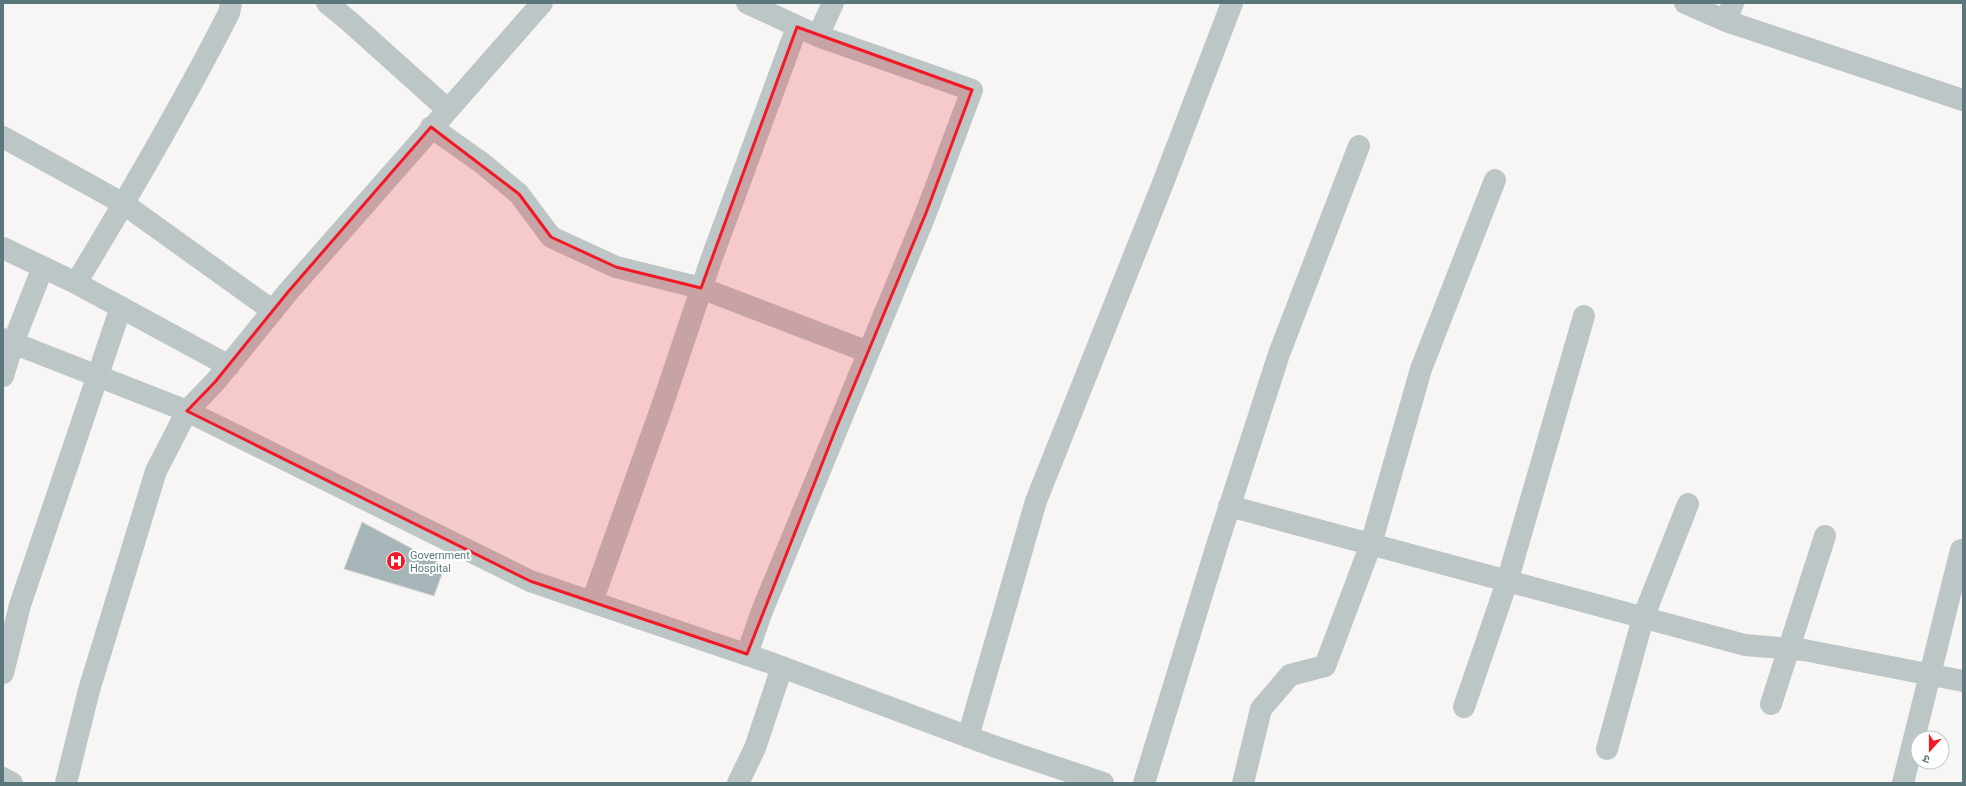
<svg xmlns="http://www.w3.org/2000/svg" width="1966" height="786" font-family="Roboto,'Noto Sans Devanagari',sans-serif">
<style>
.building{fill:#a6b5b7;stroke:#d9d8d6}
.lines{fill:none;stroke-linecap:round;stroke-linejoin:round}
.minor{stroke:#bdc6c7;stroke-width:22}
.marked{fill:#f31825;fill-opacity:0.2;stroke:#f31825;stroke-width:3;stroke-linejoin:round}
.labels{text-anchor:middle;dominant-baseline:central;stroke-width:4;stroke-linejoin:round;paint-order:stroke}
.poi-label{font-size:11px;fill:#5b777c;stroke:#fff;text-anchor:start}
</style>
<rect width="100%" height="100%" fill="#f7f6f4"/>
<path class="building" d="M 362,522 L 445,566 L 434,596 L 344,569 Z"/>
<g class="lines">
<path class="minor" d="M 327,3 L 349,21 L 447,109
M 1685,3 L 1726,21 L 1963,100
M 1726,21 L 1733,3
M 818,36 L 833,3
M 431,127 L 482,163 L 519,194 L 551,237 L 616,267 L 701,288 L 868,352
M 3,137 L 124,204 L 273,311
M 3,248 L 76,283 L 229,366
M 76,283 C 130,194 182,105 229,13 L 231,3
M 3,339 L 187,411 L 530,581 L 771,663 L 993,746 L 1103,783
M 3,376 L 13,343 L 43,267
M 1229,506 L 1745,645 L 1804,650 L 1963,681
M 592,602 L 662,406 L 711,260 L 797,27
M 747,654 L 762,611 L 926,213 L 972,90 L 818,36 L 747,3
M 3,673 L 20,605 L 121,307
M 1771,704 L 1825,536
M 1464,707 L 1507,582 L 1584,316
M 968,737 L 1036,501 L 1163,183 L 1232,3
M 1607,749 L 1643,618 L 1688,504
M 3,778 L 12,783
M 66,783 L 89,690 L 156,471 L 187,411 L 215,382 L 288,292 L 542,3
M 738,783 L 755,748 L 782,667
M 1144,783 L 1218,542 L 1279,354 L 1359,146
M 1243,783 L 1261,709 L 1290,675 L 1325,666 L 1371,544 L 1421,369 L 1495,180
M 1903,783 L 1961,550"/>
</g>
<path class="marked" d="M 797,27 L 972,90 L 926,213 L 835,431 L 747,654 L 530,581 L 187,411 L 215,382 L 288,292 L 431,127 L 519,194 L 551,237 L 616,267 L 701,288 Z"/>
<defs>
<symbol id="hospital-disc" viewBox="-11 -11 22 22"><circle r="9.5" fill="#f31825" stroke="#fff"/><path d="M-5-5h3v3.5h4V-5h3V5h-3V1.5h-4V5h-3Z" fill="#fff"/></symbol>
</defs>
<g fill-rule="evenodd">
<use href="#hospital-disc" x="385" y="550" width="22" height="22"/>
</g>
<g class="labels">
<g class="poi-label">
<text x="410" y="555">Government<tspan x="410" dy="13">Hospital</tspan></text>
</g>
</g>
<rect width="1966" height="786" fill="none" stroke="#5b777c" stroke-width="8"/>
<g transform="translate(1930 750) rotate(201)"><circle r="19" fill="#ffffff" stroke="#bdc9cb"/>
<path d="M0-3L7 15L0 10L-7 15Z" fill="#f31825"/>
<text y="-6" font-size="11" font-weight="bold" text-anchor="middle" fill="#5b777c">उ</text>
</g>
</svg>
